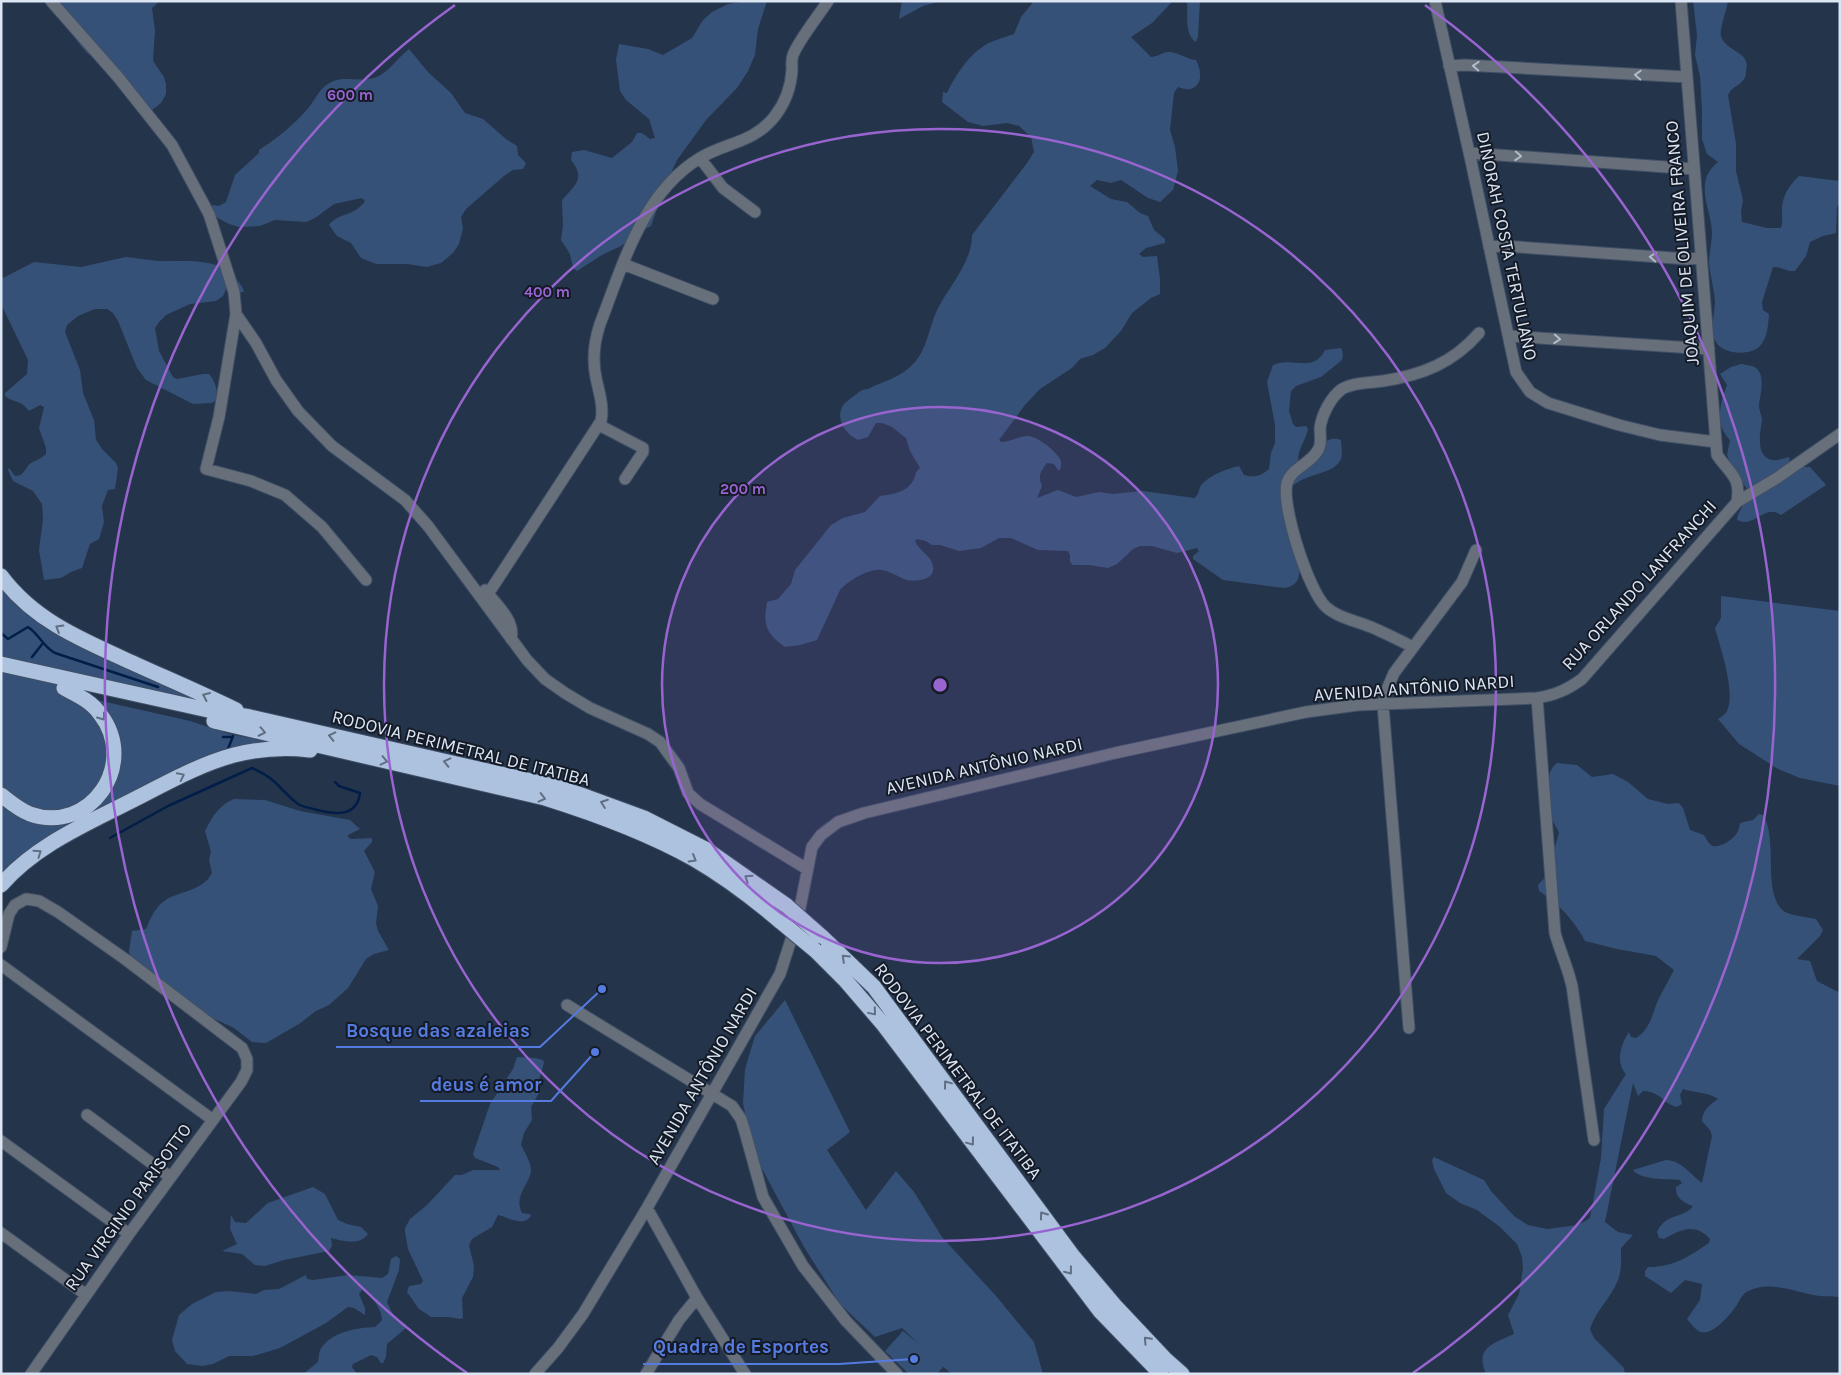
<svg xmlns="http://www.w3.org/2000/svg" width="1841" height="1375" font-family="Karla,sans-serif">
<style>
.green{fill:#365177}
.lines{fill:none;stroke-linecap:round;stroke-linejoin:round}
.stream{stroke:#001e47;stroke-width:2.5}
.minor-casing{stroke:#415066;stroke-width:13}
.highway-casing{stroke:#415066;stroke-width:17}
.minor{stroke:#676f7b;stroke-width:11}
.highway{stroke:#adc2de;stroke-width:15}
.highway-bridge-casing{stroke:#415066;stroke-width:17;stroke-linecap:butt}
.highway-bridge{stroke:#adc2de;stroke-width:15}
.oneway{stroke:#b2bcca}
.oneway2{stroke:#606e82}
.ring{fill:none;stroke:#9864cf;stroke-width:2.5}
.labels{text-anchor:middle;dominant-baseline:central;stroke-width:4;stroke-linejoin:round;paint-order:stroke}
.street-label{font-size:18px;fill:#dbe5f4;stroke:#141b26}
.centre{fill:#9864cf;stroke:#141b26;stroke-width:2.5}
.ring-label{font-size:15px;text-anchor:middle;font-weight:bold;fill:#9864cf;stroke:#141b26;stroke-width:4;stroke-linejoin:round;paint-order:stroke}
.leader{fill:none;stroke:#567be0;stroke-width:2}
.callout-dot{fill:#567be0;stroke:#141b26;stroke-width:2}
.callout-label{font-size:19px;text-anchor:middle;font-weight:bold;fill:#567be0;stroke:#141b26;stroke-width:4;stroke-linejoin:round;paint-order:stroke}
</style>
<rect width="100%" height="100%" fill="#24344b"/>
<path class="green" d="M 45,1 L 160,1 L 152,8 L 155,30 L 153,61 L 164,77 L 166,84 L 166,94 L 161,103 L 152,110 L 143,107 L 120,78 L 86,52 Z
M 747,1 L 767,1 L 758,29 L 755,55 L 748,71 L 737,88 L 706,120 L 677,160 L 666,184 L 651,226 L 635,234 L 621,246 L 602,255 L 577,271 L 573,268 L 570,254 L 561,240 L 563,225 L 562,200 C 575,185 586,179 571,160 L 572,152 L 584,150 L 612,158 L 632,142 L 637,133 L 642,133 L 650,139 L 655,138 L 649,119 L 626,100 L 620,91 L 616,60 L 619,44 L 648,49 L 663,55 L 692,38 L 703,20 L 712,12 L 728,4 Z
M 902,1 L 942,1 L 923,6 L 899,19 Z
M 1034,1 L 1173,1 L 1152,23 L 1131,37 L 1151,57 C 1157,57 1161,53 1167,52 C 1177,51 1186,59 1196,60 C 1201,69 1204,86 1190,89 C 1187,90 1181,88 1178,87 L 1174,93 L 1170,130 L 1175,147 L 1178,171 L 1173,190 L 1160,202 L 1148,198 L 1121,180 L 1111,183 L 1097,180 L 1090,186 L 1111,199 L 1127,202 L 1140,213 L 1148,216 L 1154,230 L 1165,239 L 1165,243 L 1146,248 L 1139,254 L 1143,257 L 1157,256 L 1160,279 L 1160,294 L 1151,298 L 1132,313 L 1121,331 L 1105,348 L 1093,355 L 1080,359 L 1072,368 L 1040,389 L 1025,405 L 999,440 L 1001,442 C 1011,442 1018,436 1028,436 C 1037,436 1056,451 1060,459 C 1062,463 1061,466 1060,470 L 1058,470 L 1054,464 L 1047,463 C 1040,472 1038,476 1042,486 L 1037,498 L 1058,490 L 1076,497 L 1099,492 L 1113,494 L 1143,491 L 1194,498 C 1200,494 1198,489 1202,484 C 1212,474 1226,469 1239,466 L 1244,475 C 1255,478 1261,476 1269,469 L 1271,453 L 1275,443 L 1275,425 L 1267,382 L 1273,365 C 1293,356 1313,374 1325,350 L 1341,348 L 1343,354 L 1342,360 L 1321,377 L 1296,386 L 1291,391 L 1289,411 L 1293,424 L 1296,427 L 1306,426 L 1308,429 C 1306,440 1298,449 1298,460 C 1313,457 1324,433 1341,440 C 1341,446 1343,453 1341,459 C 1332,479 1293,470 1284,500 C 1277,524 1322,583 1284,588 L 1223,580 L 1193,559 L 1193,556 L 1199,551 L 1197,548 L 1177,553 L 1152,546 L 1140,546 L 1133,549 L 1117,564 L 1108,568 L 1089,565 L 1073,565 L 1070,562 L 1070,555 L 1068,551 L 1038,550 L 1011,538 L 999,538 L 981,548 L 959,551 L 940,545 L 932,545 L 926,541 L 917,539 L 915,541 C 919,551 931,555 933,566 C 936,580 916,582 907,580 C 898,577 890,571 881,570 C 869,568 848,581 840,590 L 817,640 L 800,645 L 785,647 C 766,633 763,626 767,602 L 778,599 L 791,584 L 795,570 L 831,525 L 843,518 L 865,512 L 880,496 C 896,494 913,491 916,472 L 920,468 L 910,451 L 906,438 L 892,427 L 882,423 L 876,423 L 868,437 L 858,440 C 845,434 834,418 844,404 C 847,401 851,398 854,396 C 859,392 862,389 868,389 C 881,382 898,378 909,368 C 927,353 928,330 937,310 C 949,286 972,263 972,235 L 1027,163 L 1034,152 L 1031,137 L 1019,126 L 1007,123 L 983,126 L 968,122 L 942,102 L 943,92 L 947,93 C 956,74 971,51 991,42 C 998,39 1006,37 1014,34 L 1021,17 Z
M 1187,1 L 1200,1 L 1198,37 L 1196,42 C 1184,34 1188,14 1187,1 Z
M 1693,1 L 1728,1 C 1727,10 1719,29 1721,36 C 1725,52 1752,51 1746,71 C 1746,74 1746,77 1744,79 C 1740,86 1733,85 1728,95 L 1736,144 L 1736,171 L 1743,200 L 1741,212 L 1742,222 L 1767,228 L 1781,228 C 1783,222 1782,218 1782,212 C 1781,198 1789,185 1799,176 L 1840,181 L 1840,205 L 1837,206 L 1836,233 L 1823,236 L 1810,242 L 1806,256 L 1795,271 C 1786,272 1781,266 1773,267 L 1762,302 L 1763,310 L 1769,314 C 1768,325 1768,337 1760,346 C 1751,356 1723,355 1716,342 C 1709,330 1715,314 1715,301 C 1714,288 1710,276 1709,263 C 1709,253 1712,243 1712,233 C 1712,217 1703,201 1705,184 C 1706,174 1711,168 1718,162 L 1707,154 L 1702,139 L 1702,110 L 1700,76 L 1695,55 L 1697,35 Z
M 409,49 L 429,73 L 451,93 L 465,113 L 483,119 L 506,139 L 517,146 L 518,155 L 526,163 L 523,169 L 513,170 L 504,176 L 466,209 L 461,217 L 463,229 L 459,244 L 453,253 L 441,263 L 427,267 L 407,264 L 376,264 L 361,258 L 351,243 L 337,236 L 329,225 C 339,212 354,217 365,201 L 362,198 L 334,204 L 315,218 L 306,222 L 275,220 L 260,226 L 239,227 L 229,224 L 216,217 L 211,208 L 213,205 L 219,206 L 226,202 L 235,175 L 259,153 L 259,150 C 275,140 291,127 304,113 C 312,105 317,93 325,86 C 341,73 356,83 374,78 C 388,74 397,58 409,49 Z
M 126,257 C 137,258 147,260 158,261 C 183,262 219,256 236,279 C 239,283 243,286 244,292 L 240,292 L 227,287 L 223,296 L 216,301 L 190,304 L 166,315 L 159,322 L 155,328 L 159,351 L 173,377 L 177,379 L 203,374 L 209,374 C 215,381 218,390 217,399 L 212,403 L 193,404 L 146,380 L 137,368 L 118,321 L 113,313 L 107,309 L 95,309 L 78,316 L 67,325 L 65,332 L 80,370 L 83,393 L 94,420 L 96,440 L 102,449 L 116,463 L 118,468 L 115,489 L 108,490 L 102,506 L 104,522 L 99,539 L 90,544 L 82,568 L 71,572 L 61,578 L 44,580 L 39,550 L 43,519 L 42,504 L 33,491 L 13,481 L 8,470 L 9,468 L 15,476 C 25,476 25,467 31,463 C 37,460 41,458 46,454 L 46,448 L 39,428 L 44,407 L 40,405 L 29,411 C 20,399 15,404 5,396 L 5,393 L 27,374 L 28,360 L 1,304 L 1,279 L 34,262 L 81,267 Z
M 1741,364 C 1746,365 1752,365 1756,368 C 1766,376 1760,395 1759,405 C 1759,411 1762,415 1762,421 C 1760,432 1755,459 1774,460 C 1778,461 1784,458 1789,457 L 1791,467 L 1810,467 L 1826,485 L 1781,515 C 1767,505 1759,521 1745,522 C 1743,522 1740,521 1737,520 C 1738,510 1747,502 1749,492 L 1731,465 L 1727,455 L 1730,440 C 1714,424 1720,404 1727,385 L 1720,374 L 1731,367 Z
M 1,583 L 13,598 L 209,703 L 58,672 L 77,701 L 100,720 L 110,762 L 90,797 L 66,810 L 31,810 L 1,787 Z
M 1721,596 L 1840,611 L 1840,786 L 1800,778 L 1778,769 L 1739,744 L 1718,719 C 1721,717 1726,714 1727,711 C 1736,692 1720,647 1715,628 L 1721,618 Z
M 97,700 L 190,721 L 229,734 L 270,742 L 224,754 L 1,879 L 1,801 L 43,821 L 112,787 C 133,753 117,729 97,700 Z
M 1557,763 L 1577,765 L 1592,777 L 1613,774 L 1628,782 L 1648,799 L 1668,804 L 1679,803 L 1683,808 L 1690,830 L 1704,835 C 1706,838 1708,843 1711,845 C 1718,850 1735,839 1738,831 C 1739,829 1739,826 1740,823 L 1753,820 L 1759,814 L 1763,815 C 1779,840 1761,896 1785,912 C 1793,916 1807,917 1816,919 L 1823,930 L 1820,936 L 1797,959 L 1810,961 L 1817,981 L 1840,993 L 1840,1297 C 1831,1296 1821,1297 1813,1295 C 1791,1290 1766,1280 1745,1293 C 1740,1297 1738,1305 1734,1309 C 1728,1317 1709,1340 1697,1330 C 1693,1327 1691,1323 1687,1319 L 1700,1300 L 1702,1284 L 1685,1280 L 1671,1293 L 1645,1276 L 1645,1271 L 1648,1267 C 1674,1267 1688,1257 1709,1243 L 1710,1239 C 1695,1223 1682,1229 1664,1239 L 1659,1238 L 1657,1232 C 1666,1212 1684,1219 1693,1206 C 1684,1203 1675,1198 1676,1187 L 1682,1183 L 1680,1180 C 1667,1179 1640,1180 1633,1170 L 1666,1160 C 1681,1160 1691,1175 1702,1183 L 1712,1136 L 1710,1130 L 1702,1121 C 1702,1111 1710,1104 1718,1099 C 1708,1092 1695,1093 1683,1089 L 1680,1095 L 1682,1104 L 1677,1107 C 1660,1102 1662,1092 1643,1091 L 1638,1096 L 1633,1083 L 1605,1222 L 1618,1232 L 1633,1235 L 1621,1248 C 1621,1259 1622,1270 1618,1280 C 1611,1298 1596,1310 1590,1329 L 1594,1338 L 1624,1368 L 1625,1374 L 1486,1374 C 1474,1347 1495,1343 1514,1334 L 1508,1315 L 1519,1294 L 1523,1268 L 1522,1257 L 1517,1244 L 1500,1227 L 1477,1210 L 1460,1203 L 1446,1193 L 1434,1169 L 1432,1160 L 1434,1157 L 1484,1180 L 1491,1191 L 1514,1216 L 1528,1225 L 1547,1229 L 1578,1225 L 1590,1218 L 1601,1158 L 1604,1109 L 1626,1074 C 1615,1062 1621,1044 1629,1032 L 1631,1037 L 1636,1038 C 1651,1029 1652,1013 1659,998 C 1664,989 1669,979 1674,970 L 1656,956 L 1617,949 L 1585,941 C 1574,920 1559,904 1539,891 L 1538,885 L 1547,875 L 1559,833 C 1556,826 1550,818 1549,811 C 1546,798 1545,771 1557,763 Z
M 234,799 L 265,800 L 300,811 L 350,820 L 360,829 L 348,835 L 348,837 L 351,839 L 372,838 L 372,842 L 364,851 L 375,872 L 371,889 L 378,906 L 376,923 L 378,931 L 389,950 L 374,954 L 366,959 L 348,988 L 329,1005 L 316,1011 L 299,1024 L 266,1043 L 252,1042 L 234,1028 L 206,1015 L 134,962 L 129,952 L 132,931 L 146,929 C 149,922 152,914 157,908 C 171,889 201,895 212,873 L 209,860 L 211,852 L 205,831 C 212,817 219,805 234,799 Z
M 785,1000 L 850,1132 L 827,1150 L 866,1210 L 896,1171 L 914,1192 L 942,1237 L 996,1296 L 1034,1342 L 1043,1374 L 952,1374 L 941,1365 L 943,1367 L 937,1374 L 909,1374 L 885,1351 L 903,1331 L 919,1344 L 902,1328 L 875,1337 L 840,1304 L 804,1247 L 753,1152 L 743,1103 L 745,1069 L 755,1036 Z
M 517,1057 L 535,1058 L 543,1060 L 544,1063 L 538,1083 L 539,1093 L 531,1107 L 532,1120 L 524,1133 L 521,1145 C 525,1153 531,1162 531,1171 C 530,1184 513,1195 522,1213 L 530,1214 L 531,1216 C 523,1227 510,1218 498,1215 L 492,1227 L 472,1239 L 469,1245 L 474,1266 L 473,1277 L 462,1298 L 463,1318 L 460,1319 L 448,1317 L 431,1317 L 419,1309 L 407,1292 L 409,1286 L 421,1284 L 423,1281 L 408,1249 L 405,1232 L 405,1228 L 410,1219 L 427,1205 L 455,1175 L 462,1175 L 473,1170 L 500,1170 L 498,1167 L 475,1158 L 473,1154 L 490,1104 L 513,1069 Z
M 313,1187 L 325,1194 L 338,1220 L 347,1224 L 361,1227 L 368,1234 C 359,1246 344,1241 331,1238 L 332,1246 L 329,1251 L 284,1260 L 265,1266 L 255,1265 L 242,1254 L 222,1251 L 237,1244 L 230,1229 L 231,1215 L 235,1222 L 246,1223 L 268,1203 Z
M 396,1256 L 400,1259 L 399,1270 L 387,1302 C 392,1312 395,1322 406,1324 L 406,1328 L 387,1344 L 386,1357 L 383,1363 L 381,1363 L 377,1357 L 371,1355 L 353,1364 L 352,1367 L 357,1374 L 303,1374 L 318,1362 C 319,1357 319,1350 322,1347 C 334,1331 357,1328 375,1327 L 382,1320 C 382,1309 371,1295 362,1290 L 359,1294 L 365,1308 L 365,1315 L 354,1308 L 348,1307 L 326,1323 L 280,1348 L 253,1356 L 229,1356 L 213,1364 L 202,1366 L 187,1364 L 175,1351 L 172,1340 L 179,1315 L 192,1304 L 216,1292 L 229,1291 L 256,1294 L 264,1290 L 279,1289 L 306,1275 L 307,1279 L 313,1280 L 348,1275 L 382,1278 L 388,1274 L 391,1259 Z"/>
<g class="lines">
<path class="stream" d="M 1,633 L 8,639 L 28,627 C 39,634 43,647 55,653 L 158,687
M 32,657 L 43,643
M 223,737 L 232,737
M 225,751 L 228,749 L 233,736
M 110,838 L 168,806 L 252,768 C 275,777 281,791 298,804 C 303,807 311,808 317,810 C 334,814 357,818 360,793 L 339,786 L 335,782"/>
<defs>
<path id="minor" d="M 51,1 L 118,77 L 172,145 L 209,214 L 234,292 L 236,314 L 219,417 L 206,469 L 251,481 L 285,495 L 322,527 L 366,580
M 1435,1 L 1471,161 L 1516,372 L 1530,392 L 1548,403 L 1619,425 L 1660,435 L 1716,442
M 1681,1 L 1717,455 C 1731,475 1741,477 1737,502
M 1449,66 L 1464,65 L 1687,77
M 1470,153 L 1694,169
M 700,158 L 723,188 L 755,212
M 1489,247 L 1504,246 L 1688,259 L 1701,258
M 623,264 L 713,299
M 236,314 L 256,343 L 276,380 L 298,411 L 332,446 L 405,500 L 428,526 L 527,660 L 545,679 L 565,693 L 590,708 L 648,734 L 660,742 L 679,768 L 688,793 L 700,804 L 807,869
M 1509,336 L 1709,349
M 599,425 L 643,448 L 643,452 L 625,479
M 485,590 C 495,603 516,621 511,639
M 488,594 L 601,421 C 604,407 599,392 596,378 C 592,359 594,342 600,324 C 623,265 642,193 700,158 C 727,142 754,143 775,116 C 785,103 791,86 792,70 C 792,65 791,60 793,55 C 798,41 819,15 828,1
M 1413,647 C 1399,640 1385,633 1371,627 C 1357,621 1338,618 1326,607 C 1309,592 1281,506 1287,483 C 1292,467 1311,464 1318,450 C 1322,444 1320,435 1320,428 C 1322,414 1331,397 1342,389 C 1354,382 1370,383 1383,381 C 1422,375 1453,363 1479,333
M 1537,698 C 1555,695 1567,690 1582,679 L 1737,502 L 1777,478 L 1840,434
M 1,947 L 9,914 L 15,905 L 26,899 L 39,901 L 58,912 L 125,959 L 242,1048 L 247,1059 L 247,1070 L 241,1082 L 129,1234 L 31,1374
M 1,965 L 213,1120
M 567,1005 L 732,1106 L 741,1119 L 745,1132 L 763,1197 L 803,1266 L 846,1321 L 897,1374
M 1409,1028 L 1383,705 L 1388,687 L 1394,673 L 1462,582 L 1476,550
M 87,1115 L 170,1177
M 1,1141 L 129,1234
M 647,1208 L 697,1298 L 745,1374
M 1,1233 L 85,1294
M 535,1374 L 558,1348 L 583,1314 L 647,1208 L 780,974 L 798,918 L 812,847 L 821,835 L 838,822 L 864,813 L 1115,753 L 1306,712 L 1358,705 L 1537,698 L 1555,933 C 1560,951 1568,968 1572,986 L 1594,1140
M 646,1374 L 679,1320 L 697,1298"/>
<path id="highway" d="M 1,576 C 32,618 77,638 124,659 C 161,676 199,692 236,710
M 1,664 L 208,710 L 250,717 L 553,786 L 584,796 L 644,818 L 707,850 L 787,906
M 214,721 L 545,798 C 596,814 648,833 694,859 C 725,877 754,899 781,922
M 1,795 C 10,802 19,810 30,814 C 90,835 139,764 100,714 C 91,701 77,695 64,688
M 1,885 C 35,846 84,825 129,802 C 163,785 197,765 234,755 C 258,749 285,747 310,750
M 821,936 L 874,987 L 1072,1255 L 1116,1307 L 1164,1358 L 1182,1374
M 816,951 L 846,981 L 883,1024 L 1100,1311 L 1161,1374"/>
</defs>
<use href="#minor" class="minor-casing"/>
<use href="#highway" class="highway-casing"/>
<use href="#minor" class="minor"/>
<use href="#highway" class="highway"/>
<defs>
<path id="highway-bridge" d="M 787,906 L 821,936
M 781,922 L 816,951"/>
</defs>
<use href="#highway-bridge" class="highway-bridge-casing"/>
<use href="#highway-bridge" class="highway-bridge"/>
</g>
<defs><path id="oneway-chevron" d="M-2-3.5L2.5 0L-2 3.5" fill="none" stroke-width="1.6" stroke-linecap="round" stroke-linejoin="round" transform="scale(1.25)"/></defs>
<g class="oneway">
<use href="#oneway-chevron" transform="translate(1476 66) rotate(-177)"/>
<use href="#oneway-chevron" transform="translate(1638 75) rotate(-177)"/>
<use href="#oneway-chevron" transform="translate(1518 156) rotate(4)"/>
<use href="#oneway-chevron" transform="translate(1653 257) rotate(-176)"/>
<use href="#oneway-chevron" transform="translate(1557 339) rotate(4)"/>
</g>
<g class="oneway2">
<use href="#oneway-chevron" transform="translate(59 628) rotate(-149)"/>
<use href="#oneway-chevron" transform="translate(206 696) rotate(-156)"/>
<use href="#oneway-chevron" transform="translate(102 717) rotate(54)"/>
<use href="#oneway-chevron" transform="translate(262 732) rotate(12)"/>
<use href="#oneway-chevron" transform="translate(332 736) rotate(-167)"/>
<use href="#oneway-chevron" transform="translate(384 761) rotate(13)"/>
<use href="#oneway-chevron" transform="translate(447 762) rotate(-167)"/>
<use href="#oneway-chevron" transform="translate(181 776) rotate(-26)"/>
<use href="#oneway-chevron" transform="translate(542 798) rotate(14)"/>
<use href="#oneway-chevron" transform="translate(604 803) rotate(-160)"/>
<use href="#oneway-chevron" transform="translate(38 853) rotate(-35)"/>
<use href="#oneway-chevron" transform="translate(693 859) rotate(30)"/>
<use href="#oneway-chevron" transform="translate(748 878) rotate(-146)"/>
<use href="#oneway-chevron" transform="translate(845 958) rotate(-137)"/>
<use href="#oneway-chevron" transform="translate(873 1012) rotate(50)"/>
<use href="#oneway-chevron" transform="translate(947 1084) rotate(-127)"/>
<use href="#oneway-chevron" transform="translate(971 1142) rotate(53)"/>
<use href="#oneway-chevron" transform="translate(1043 1215) rotate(-126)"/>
<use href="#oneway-chevron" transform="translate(1069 1271) rotate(52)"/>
<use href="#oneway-chevron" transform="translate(1147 1340) rotate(-133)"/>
</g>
<circle cx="940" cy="685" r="278" fill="#9864cf" fill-opacity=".12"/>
<g class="ring">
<circle cx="940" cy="685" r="278"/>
<circle cx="940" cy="685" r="556"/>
<path d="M467 1373A835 835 0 0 1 455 5M1425 5A835 835 0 0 1 1413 1373"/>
</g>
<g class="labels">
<g class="street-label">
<text transform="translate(1682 243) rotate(-95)">JOAQUIM DE OLIVEIRA FRANCO</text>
<text transform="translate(1507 246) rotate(78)">DINORAH COSTA TERTULIANO</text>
<text transform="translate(1639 585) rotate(-48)">RUA ORLANDO LANFRANCHI</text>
<text transform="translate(1414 688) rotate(-4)">AVENIDA ANTÔNIO NARDI</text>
<text transform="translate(461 748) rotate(14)">RODOVIA PERIMETRAL DE ITATIBA</text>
<text transform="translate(984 766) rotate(-13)">AVENIDA ANTÔNIO NARDI</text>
<text transform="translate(958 1071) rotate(53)">RODOVIA PERIMETRAL DE ITATIBA</text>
<text transform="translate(702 1076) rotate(-60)">AVENIDA ANTÔNIO NARDI</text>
<text transform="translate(128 1207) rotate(-54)">RUA VIRGINIO PARISOTTO</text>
</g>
</g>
<circle cx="940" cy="685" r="8" class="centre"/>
<g class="ring-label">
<text x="350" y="100">600 m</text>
<text x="547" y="297">400 m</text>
<text x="743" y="494">200 m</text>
</g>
<path class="leader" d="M602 989L540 1047H336M595 1052L551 1101H420M914 1359L839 1364H643"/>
<g class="callout-dot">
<circle cx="602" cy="989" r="5"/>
<circle cx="595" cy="1052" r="5"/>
<circle cx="914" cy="1359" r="5"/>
</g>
<g class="callout-label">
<text x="438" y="1037">Bosque das azaleias</text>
<text x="486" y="1091">deus é amor</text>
<text x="741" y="1353">Quadra de Esportes</text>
</g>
<rect width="1841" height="1375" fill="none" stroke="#dbe5f4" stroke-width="5"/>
</svg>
